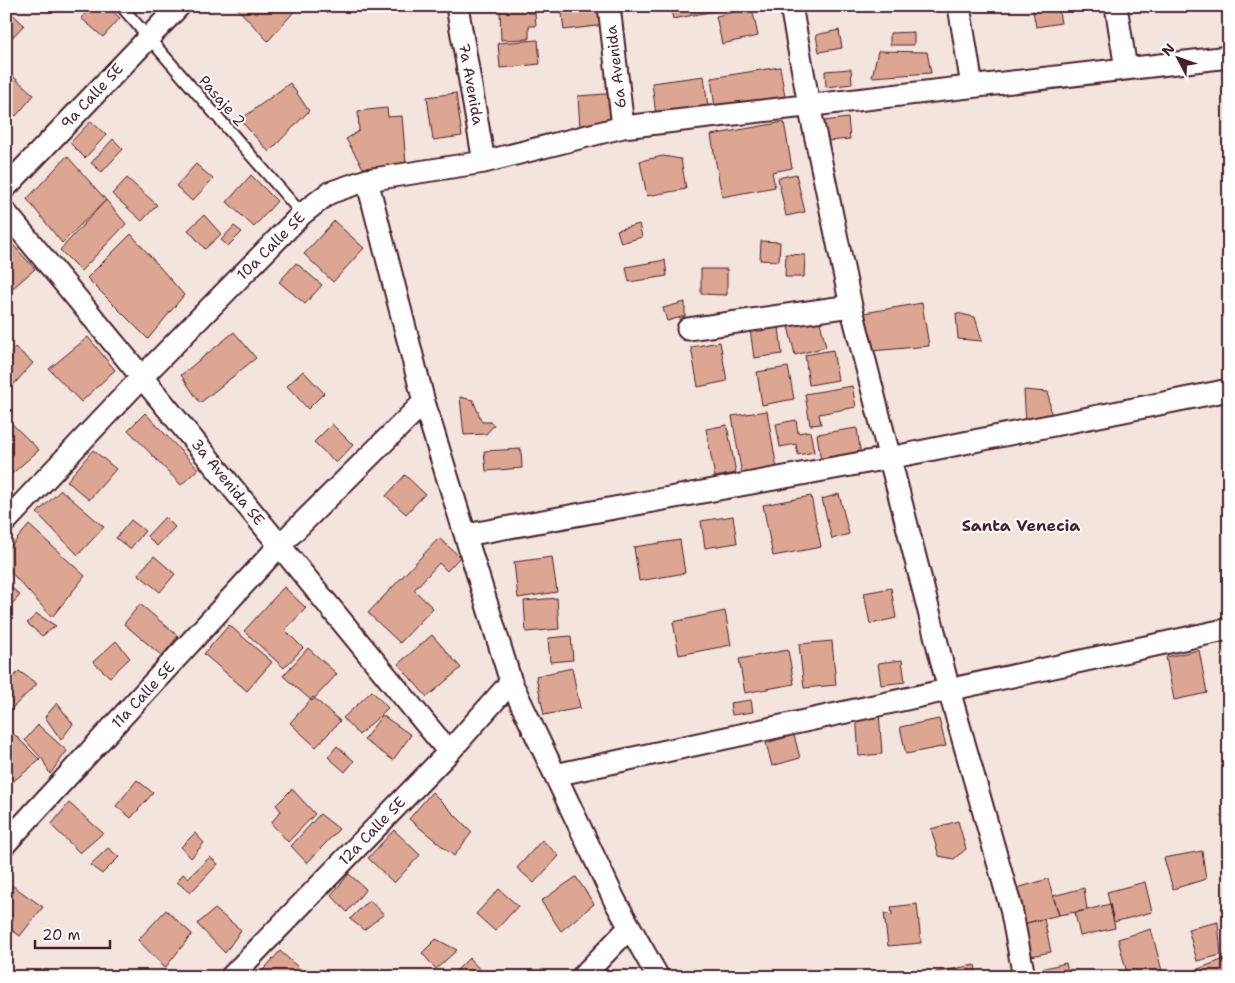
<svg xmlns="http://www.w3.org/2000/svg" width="1235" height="983" font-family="'Shantell Sans',sans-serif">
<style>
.building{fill:#dca692;stroke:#4a1f2b}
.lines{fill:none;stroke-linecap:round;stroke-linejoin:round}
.service-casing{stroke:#4a1f2b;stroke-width:14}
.minor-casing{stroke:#4a1f2b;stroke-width:25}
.service{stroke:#fff;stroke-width:10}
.minor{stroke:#fff;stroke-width:21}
.labels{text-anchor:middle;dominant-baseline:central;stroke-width:4;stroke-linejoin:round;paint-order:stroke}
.street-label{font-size:15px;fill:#4a1f2b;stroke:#fff}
.neighbourhood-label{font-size:16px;font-weight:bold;fill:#4a1f2b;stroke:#fff}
</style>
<rect width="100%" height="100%" fill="#f4e4de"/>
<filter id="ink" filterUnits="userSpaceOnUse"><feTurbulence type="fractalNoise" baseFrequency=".02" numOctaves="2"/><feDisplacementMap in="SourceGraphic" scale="10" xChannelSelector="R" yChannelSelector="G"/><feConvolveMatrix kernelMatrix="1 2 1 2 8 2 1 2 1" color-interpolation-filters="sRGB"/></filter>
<g filter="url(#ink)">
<path class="building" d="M 92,6 L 107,6 L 120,18 L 103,37 L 81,18 Z
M 235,6 L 299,6 L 268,41 Z
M 561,6 L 602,6 L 604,25 L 564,30 Z
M 670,6 L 724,6 L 725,9 L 673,19 Z
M 1032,6 L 1058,6 L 1061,23 L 1036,27 Z
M 528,7 L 528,13 L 535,13 L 536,26 L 529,26 L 529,39 L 501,40 L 500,8 Z
M 6,8 L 24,25 L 6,44 Z
M 752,8 L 758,36 L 722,44 L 716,16 Z
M 839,30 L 842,48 L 819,52 L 816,35 Z
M 914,32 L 914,45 L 890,45 L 890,33 Z
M 538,40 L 540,64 L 500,68 L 498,43 Z
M 878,51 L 927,52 L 931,73 L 872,77 Z
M 780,67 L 785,97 L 715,108 L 711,78 Z
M 851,69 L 852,84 L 826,87 L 825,71 Z
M 6,70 L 34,95 L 16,116 L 6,108 Z
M 704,76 L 708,108 L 656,115 L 652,83 Z
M 290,83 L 309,111 L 269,152 L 240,120 Z
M 456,93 L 462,136 L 433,140 L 427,97 Z
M 618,93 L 620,124 L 580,128 L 578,96 Z
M 387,108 L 388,117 L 402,116 L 406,164 L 363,168 L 346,139 L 359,131 L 358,111 Z
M 848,118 L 850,139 L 827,141 L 824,121 Z
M 91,121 L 106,135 L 85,158 L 70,143 Z
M 784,122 L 792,168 L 772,172 L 775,187 L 722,197 L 711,135 Z
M 113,139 L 123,149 L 102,172 L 91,163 Z
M 67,156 L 106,200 L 62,243 L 27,199 Z
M 663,156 L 681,159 L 686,189 L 647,196 L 640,161 Z
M 196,164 L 213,179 L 192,201 L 176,186 Z
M 796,174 L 805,212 L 786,216 L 778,178 Z
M 251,175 L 277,201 L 254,227 L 227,202 Z
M 127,178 L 157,205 L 142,221 L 112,194 Z
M 106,200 L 126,224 L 81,271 L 60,250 Z
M 204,215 L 221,234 L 205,249 L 188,230 Z
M 334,221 L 364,248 L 333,282 L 304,254 Z
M 639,224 L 642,237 L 621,243 L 617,230 Z
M 234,226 L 242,232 L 228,246 L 221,240 Z
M 131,234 L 184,295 L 148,339 L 87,278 Z
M 6,237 L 35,269 L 6,294 Z
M 761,241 L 780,242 L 779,261 L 760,260 Z
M 786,254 L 805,255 L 804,277 L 785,277 Z
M 665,260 L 667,276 L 629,282 L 626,267 Z
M 296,263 L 322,285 L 305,304 L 279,282 Z
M 701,269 L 727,269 L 727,295 L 701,294 Z
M 685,302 L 685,316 L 667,321 L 663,308 Z
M 922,303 L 929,346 L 871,351 L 864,313 Z
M 956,313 L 975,317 L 982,341 L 958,339 Z
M 818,314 L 826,347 L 795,355 L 787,322 Z
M 778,317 L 782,354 L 754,358 L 749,321 Z
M 234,332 L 256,358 L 200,403 L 181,375 Z
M 88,337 L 115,370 L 81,402 L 49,369 Z
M 720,342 L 727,381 L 698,387 L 691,347 Z
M 15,347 L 33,363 L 8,391 L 6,389 L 6,356 Z
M 833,350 L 838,380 L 809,385 L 805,355 Z
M 788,367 L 794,399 L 762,405 L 757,372 Z
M 303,371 L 324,393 L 308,409 L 287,386 Z
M 852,386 L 856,407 L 819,414 L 821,424 L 810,425 L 805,394 Z
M 1024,390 L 1048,392 L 1053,426 L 1026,424 Z
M 460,397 L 473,400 L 482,422 L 490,422 L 494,425 L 486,434 L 464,435 Z
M 767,411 L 778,475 L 743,481 L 732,416 Z
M 145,413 L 198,469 L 181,485 L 128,430 Z
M 6,418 L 39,450 L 6,479 Z
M 796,420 L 798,433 L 810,431 L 814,452 L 798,455 L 796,444 L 780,447 L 776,424 Z
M 332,424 L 353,445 L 336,463 L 314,442 Z
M 727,425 L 736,473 L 715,477 L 706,429 Z
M 857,428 L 862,463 L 822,469 L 817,434 Z
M 521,449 L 522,468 L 486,471 L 484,451 Z
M 93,450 L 116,469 L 89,500 L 67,481 Z
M 405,475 L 425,494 L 406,514 L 386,496 Z
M 61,490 L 104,527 L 78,555 L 37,513 Z
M 839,494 L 849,534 L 832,539 L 822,499 Z
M 811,496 L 821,547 L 773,556 L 763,505 Z
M 733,516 L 737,543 L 705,548 L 701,521 Z
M 165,517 L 175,527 L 157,546 L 147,536 Z
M 131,520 L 145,531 L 130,549 L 116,538 Z
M 29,525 L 85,576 L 52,617 L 6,567 L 6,552 Z
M 439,538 L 460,557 L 447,571 L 439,563 L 414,590 L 433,608 L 400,643 L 368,613 Z
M 680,540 L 685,573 L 639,581 L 634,547 Z
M 154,556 L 175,574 L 160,592 L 138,574 Z
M 552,557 L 557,592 L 518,598 L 514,562 Z
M 6,583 L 20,595 L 6,611 Z
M 284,587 L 306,608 L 285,630 L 303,648 L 284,668 L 244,631 Z
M 891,588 L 896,618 L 870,624 L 864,593 Z
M 557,598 L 559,629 L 526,632 L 524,601 Z
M 140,604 L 178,636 L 162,656 L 124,624 Z
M 725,611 L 731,645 L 679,655 L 673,622 Z
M 37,614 L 56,626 L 42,636 L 27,623 Z
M 229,625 L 272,662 L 247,691 L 204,654 Z
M 432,635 L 461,668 L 427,697 L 398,664 Z
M 571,636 L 573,660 L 550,662 L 548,638 Z
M 116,641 L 130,658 L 110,677 L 93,662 Z
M 832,641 L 836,685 L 804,688 L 799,644 Z
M 308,648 L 337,674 L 312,701 L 283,676 Z
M 788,650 L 794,684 L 745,693 L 739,659 Z
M 1199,650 L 1207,693 L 1174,700 L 1166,657 Z
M 902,660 L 905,682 L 881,685 L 878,663 Z
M 572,668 L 580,708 L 544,715 L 536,676 Z
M 19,671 L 37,684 L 6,714 L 6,685 Z
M 372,691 L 388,708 L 359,735 L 343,718 Z
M 313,697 L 340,721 L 316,747 L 290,723 Z
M 751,700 L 753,712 L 732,715 L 730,703 Z
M 57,703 L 73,724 L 61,740 L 45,717 Z
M 879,712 L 882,754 L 859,756 L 856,714 Z
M 382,715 L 411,735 L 393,760 L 364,740 Z
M 939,719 L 946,746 L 906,754 L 900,727 Z
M 38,725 L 67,751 L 50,774 L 43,760 L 25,740 Z
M 6,726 L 40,760 L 11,783 L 6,778 Z
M 794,735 L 800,758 L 772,766 L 766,743 Z
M 337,746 L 354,761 L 345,772 L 328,757 Z
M 137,780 L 153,793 L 131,818 L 116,806 Z
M 292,789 L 315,814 L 288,842 L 271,823 L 281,811 L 276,805 Z
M 432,792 L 472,832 L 454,856 L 409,819 Z
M 69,803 L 103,833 L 80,853 L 51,825 Z
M 320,814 L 339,829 L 307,863 L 291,846 Z
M 958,821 L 966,849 L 954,859 L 939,856 L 931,829 Z
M 394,830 L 420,855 L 394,883 L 368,858 Z
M 195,833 L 204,843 L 191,858 L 181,847 Z
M 542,840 L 559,856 L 534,883 L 517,868 Z
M 108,848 L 119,857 L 102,874 L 90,865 Z
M 1202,851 L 1206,879 L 1173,889 L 1164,858 Z
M 210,857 L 218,864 L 190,893 L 177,882 L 183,874 L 188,878 Z
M 349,874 L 366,889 L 347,912 L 331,895 Z
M 576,877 L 594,904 L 561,931 L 541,901 Z
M 1048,879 L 1059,915 L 1018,925 L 1010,890 Z
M 1145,882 L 1152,912 L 1114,922 L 1107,892 Z
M 10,884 L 43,907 L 20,936 L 6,926 L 6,890 Z
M 1084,888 L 1087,910 L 1059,915 L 1053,896 Z
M 499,889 L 518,906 L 495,931 L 476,914 Z
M 369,900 L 384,914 L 364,930 L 350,919 Z
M 917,904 L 921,943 L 888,946 L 884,913 L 892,915 L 891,907 Z
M 1110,904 L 1115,928 L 1080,936 L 1075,913 Z
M 215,909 L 241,930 L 225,953 L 197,924 Z
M 166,910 L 192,934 L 165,968 L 138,940 Z
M 1044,919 L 1051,952 L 1026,957 L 1018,925 Z
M 1218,922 L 1221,955 L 1197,961 L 1188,929 Z
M 1151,929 L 1162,971 L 1140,977 L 1128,977 L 1118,939 Z
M 436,939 L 457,950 L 436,969 L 422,953 Z
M 280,951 L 309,977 L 257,977 Z
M 469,958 L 487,977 L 451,976 Z
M 1224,959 L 1229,971 L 1229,977 L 1195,977 L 1193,971 Z
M 1066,963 L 1069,977 L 1043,977 L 1041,969 Z
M 975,965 L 977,977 L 937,977 L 936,972 Z"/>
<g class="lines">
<defs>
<path id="service" d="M 121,6 L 302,214"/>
<path id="minor" d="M 457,6 L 484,162
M 609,6 L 623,127
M 791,6 L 809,105 L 851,306 L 949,690 L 1011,908 L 1024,977
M 959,6 L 972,86
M 1116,6 L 1126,69
M 367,180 L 424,402 L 511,682 L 615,901 L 658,977
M 6,187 L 179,6
M 6,213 C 155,391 301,573 449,752
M 688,329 L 851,306
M 6,521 L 143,376 L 302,214 L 329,193 L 367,180 L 484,162 L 623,127 L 1229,57
M 466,535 L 889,458 L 1229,390
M 555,775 L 1229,629
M 6,843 L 279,546 L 424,402
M 231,977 L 449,752 L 511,682
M 582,977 L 630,927"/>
</defs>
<use href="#service" class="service-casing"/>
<use href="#minor" class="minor-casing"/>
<use href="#service" class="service"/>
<use href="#minor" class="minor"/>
</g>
</g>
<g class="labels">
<g class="street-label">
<text transform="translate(616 67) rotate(-97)">6a Avenida</text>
<text transform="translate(471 84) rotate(80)">7a Avenida</text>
<text transform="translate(92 96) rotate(-47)">9a Calle SE</text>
<text transform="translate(222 101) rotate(49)">Pasaje 2</text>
<text transform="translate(271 246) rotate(-45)">10a Calle SE</text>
<text transform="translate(228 482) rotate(51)">3a Avenida SE</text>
<text transform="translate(143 695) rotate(-47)">11a Calle SE</text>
<text transform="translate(372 831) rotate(-46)">12a Calle SE</text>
</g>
<g class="neighbourhood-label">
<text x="1021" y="525">Santa Venecia</text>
</g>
</g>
<rect width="1235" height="983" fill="none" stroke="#fff" stroke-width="25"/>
<rect x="12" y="12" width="1210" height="958" fill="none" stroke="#4a1f2b" stroke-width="2" filter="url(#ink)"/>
<g transform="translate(1178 58) rotate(311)" stroke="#ffffff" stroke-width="4" paint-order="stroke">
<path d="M0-4L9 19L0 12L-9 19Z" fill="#4a1f2b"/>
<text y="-8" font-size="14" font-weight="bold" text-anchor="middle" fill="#4a1f2b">N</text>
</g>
<path d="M35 940v8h75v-8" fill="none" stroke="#4a1f2b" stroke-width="2.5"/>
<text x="42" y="940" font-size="15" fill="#4a1f2b" stroke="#ffffff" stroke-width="4" paint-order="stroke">20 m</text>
</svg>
